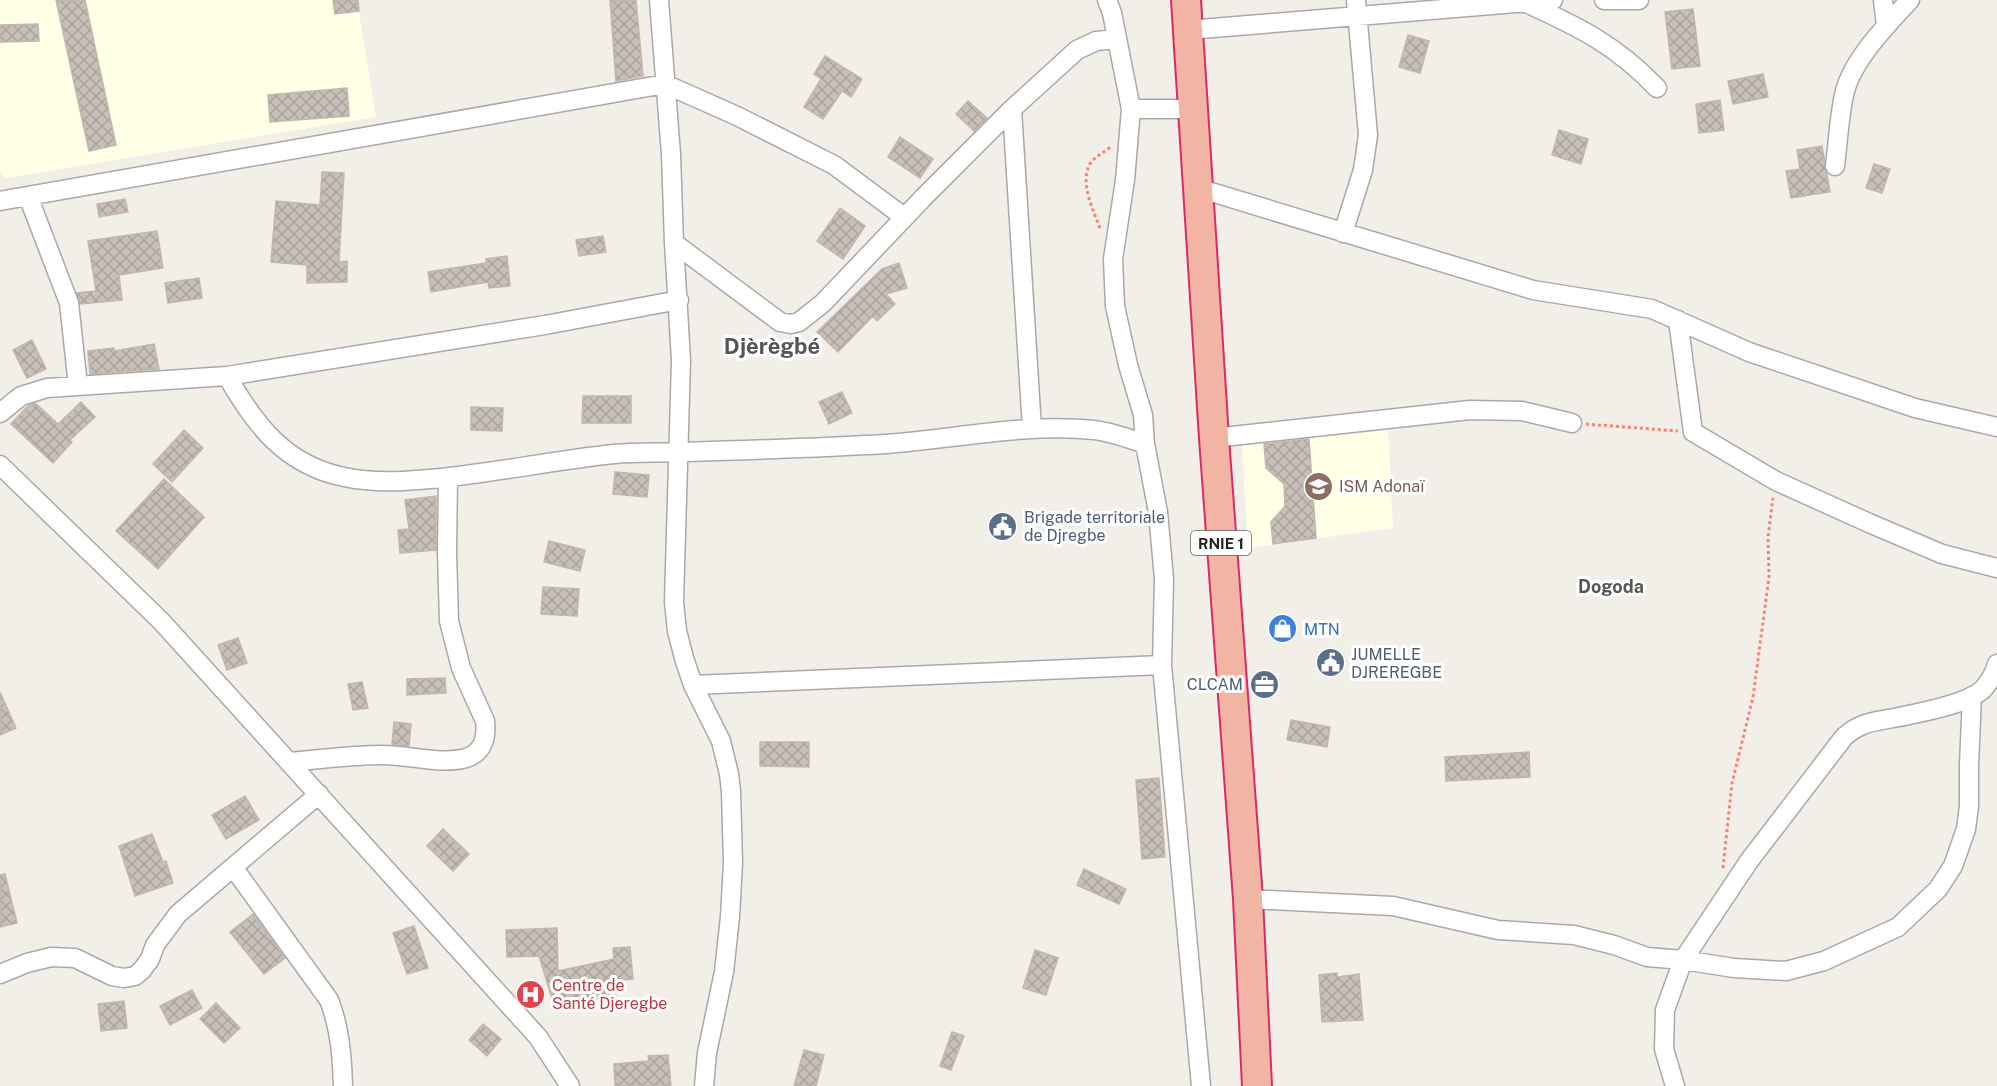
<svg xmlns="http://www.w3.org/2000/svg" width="1997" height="1086" font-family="'Public Sans',sans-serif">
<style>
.education{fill:#ffffe5}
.building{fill:url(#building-cross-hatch);stroke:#c4b6ab;stroke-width:1.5}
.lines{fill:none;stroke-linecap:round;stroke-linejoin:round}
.minor-casing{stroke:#a9a9a9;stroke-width:21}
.trunk-casing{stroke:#dc2a67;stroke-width:32}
.path{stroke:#fa8072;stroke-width:3;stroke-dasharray:3 3;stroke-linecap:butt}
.minor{stroke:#fff;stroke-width:18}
.trunk{stroke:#f2b4a3;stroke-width:28}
.labels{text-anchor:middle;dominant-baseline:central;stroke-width:6;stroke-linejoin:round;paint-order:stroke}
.shield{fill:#fff;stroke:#646464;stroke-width:1.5}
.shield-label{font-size:15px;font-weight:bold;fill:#222}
.education-label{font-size:16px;fill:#785e54;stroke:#fff;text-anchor:start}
.service-label{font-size:16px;fill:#4e5e75;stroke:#fff;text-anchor:start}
.shop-label{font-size:16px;fill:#366cbe;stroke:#fff;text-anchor:start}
.health-label{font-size:16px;fill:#be3a42;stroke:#fff;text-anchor:start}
.neighbourhood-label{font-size:18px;font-weight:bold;fill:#555;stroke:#fff}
.district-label{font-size:22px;font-weight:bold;fill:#555;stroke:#fff}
</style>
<defs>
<pattern id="building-cross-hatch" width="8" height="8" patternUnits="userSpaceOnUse" patternTransform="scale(1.5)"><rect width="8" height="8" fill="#c7bfb8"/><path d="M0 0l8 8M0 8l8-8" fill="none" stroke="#aba49e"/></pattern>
</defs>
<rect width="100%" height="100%" fill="#f2efe9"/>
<path class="education" d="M 0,0 L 357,0 L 376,117 L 6,178 L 0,172 Z
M 1388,430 L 1393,528 L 1248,548 L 1242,445 Z"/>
<path class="building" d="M 56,0 L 85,0 L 116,145 L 89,151 Z
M 333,0 L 358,0 L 359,11 L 335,14 Z
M 610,0 L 636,0 L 643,76 L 616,81 Z
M 1693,9 L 1700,66 L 1672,69 L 1665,12 Z
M 38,24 L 39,41 L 0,42 L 0,25 Z
M 1408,35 L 1429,41 L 1420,73 L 1399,67 Z
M 825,56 L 862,79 L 851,97 L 842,91 L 823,119 L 804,107 L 821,79 L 814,74 Z
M 1763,74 L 1768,97 L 1733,104 L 1728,81 Z
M 347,88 L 349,116 L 270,122 L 268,95 Z
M 1720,100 L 1724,130 L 1699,133 L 1696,104 Z
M 968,101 L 987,118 L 974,131 L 956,114 Z
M 1559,130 L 1588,139 L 1581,164 L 1552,155 Z
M 900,137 L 933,159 L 920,178 L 888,157 Z
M 1822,146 L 1830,192 L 1791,198 L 1786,171 L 1800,169 L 1797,150 Z
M 1874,164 L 1890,169 L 1882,193 L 1866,188 Z
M 322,172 L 344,173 L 339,262 L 347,261 L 347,282 L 307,283 L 307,265 L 271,262 L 276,201 L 320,205 Z
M 125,199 L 128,212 L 99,217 L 97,204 Z
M 840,208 L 865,226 L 843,259 L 817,241 Z
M 157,231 L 163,268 L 119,275 L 122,300 L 80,304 L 77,293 L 96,291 L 88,241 Z
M 603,236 L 606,252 L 579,256 L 576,240 Z
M 507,256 L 510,286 L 489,288 L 488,282 L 431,292 L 428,272 L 486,263 L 486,259 Z
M 899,263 L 907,288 L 886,294 L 895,304 L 877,321 L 873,316 L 838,352 L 817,332 L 882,269 Z
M 199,278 L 202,298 L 168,303 L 165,283 Z
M 32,340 L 46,369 L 27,378 L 13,350 Z
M 154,344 L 159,369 L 90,374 L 88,351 L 114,348 L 114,351 Z
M 842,392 L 852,413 L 829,424 L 819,402 Z
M 583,396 L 631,396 L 631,423 L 582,423 Z
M 81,402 L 95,417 L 70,440 L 72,442 L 53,463 L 11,424 L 28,406 L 35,403 L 58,424 Z
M 471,407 L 503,408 L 502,431 L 471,430 Z
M 184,430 L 203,448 L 172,482 L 153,464 Z
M 1309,439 L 1316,538 L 1273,544 L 1271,522 L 1285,506 L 1284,484 L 1266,468 L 1264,444 Z
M 615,472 L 649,475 L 647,497 L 613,494 Z
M 164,479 L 204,517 L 158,569 L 116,531 Z
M 436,496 L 436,550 L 400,553 L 398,530 L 409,529 L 405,500 Z
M 549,541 L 585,550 L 580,571 L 544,562 Z
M 543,587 L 579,589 L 577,616 L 541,614 Z
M 238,638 L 247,663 L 227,670 L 218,645 Z
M 445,678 L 446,693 L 407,695 L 407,679 Z
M 362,682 L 368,708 L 353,710 L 348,684 Z
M 0,692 L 16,728 L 0,735 Z
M 1291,720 L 1330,727 L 1327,747 L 1287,740 Z
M 394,722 L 411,724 L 409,746 L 392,744 Z
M 760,742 L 809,742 L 809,767 L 760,766 Z
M 1529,752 L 1530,777 L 1446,781 L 1445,757 Z
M 1159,778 L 1165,857 L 1142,859 L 1136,780 Z
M 245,796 L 259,820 L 226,839 L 212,815 Z
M 443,829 L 469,854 L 453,871 L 427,846 Z
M 152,834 L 163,862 L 166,861 L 173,883 L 135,896 L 119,846 Z
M 1084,869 L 1126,889 L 1119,904 L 1077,885 Z
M 5,874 L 17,923 L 0,927 L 0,875 Z
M 253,914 L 285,958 L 264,974 L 230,932 Z
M 414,926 L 428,968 L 407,974 L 393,933 Z
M 557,928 L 558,971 L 614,959 L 613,948 L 630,947 L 633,979 L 613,981 L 616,994 L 555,1008 L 539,956 L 507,957 L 506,930 Z
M 1035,950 L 1058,958 L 1046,995 L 1023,988 Z
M 1337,973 L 1337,977 L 1359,974 L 1363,1020 L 1322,1022 L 1319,975 Z
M 192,990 L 202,1008 L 170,1025 L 160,1006 Z
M 124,1001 L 127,1028 L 101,1031 L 98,1004 Z
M 216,1003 L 240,1028 L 224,1043 L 200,1019 Z
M 483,1024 L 501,1039 L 487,1056 L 469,1040 Z
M 952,1032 L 964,1036 L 951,1070 L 940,1066 Z
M 804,1050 L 824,1055 L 816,1086 L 794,1086 Z
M 668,1055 L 671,1086 L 615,1086 L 614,1064 L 649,1061 L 648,1056 Z"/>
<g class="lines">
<defs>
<path id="minor" d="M 659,0 L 671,154 L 674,243 L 681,360 L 674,602 L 677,631 L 684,658 L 693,685 L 721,741 L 729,774 L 731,791 L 733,863 L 730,917 L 724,972 L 707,1053 L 704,1086
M 1107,0 L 1112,13 L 1131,109 L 1125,180 L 1113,259 L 1115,306 L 1128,365 L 1143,415 L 1145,444 L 1158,512 L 1164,579 L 1162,665 L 1201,1086
M 1604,0 L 1639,0
M 1883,0 L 1886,26
M 1526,3 C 1579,27 1616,45 1657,88
M 1188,30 L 1553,0
M 1012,109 L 1032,429
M 1131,109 L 1193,109
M 1835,166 C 1838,142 1839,118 1844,95 C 1851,61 1887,25 1910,0
M 1198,188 L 1533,290 L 1652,309 L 1749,352 L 1915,408 L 1997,427
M 28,196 L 69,303 L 78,386
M 0,201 L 665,84 L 737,116 L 834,165 L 904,217
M 1343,233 L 1363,170 L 1368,135 L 1356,0
M 674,243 L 780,322 L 791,324 L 799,322 L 823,303 L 923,198 L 1012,109 L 1077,50 L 1096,41 L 1117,39
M 1678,320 L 1693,432 L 1776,481 L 1869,523 L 1942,554 L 1997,568
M 227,376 C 255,425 285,465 344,477 C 376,484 409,481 441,478 C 499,472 556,460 614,454 C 636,452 659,453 682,452 C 750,450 818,448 886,444 C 955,439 1024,423 1094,430 C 1111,432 1128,438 1145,444
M 0,413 L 21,396 L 47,388 L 227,376 L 545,325 L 679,300
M 1214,438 L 1470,410 L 1522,411 L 1572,423
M 0,465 L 161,621 L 538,1037 L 570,1086
M 693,685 L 1162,665
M 290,762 C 321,759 352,755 383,755 C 409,755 440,765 466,758 C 483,753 487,737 485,721 L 461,668 L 449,621 L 447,553 L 448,477
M 233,867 L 329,1000 C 340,1028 342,1056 343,1086
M 1248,899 L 1393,906 L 1498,930 L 1574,935 L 1614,945 L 1647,957 L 1683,960 L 1749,861 L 1844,737 C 1862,720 1881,721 1904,716 C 1924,712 1971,703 1984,688 C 1989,682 1995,672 1997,664
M 0,974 L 27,963 L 51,957 L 75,958 L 112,976 L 124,978 L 135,976 L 142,970 L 150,959 L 155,945 L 178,914 L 319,794
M 1675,1086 L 1664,1049 L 1665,1010 L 1683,960 L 1734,968 L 1786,971 L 1824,961 L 1898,927 L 1938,889 L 1953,866 L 1966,829 L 1969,806 L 1969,765 L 1972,696"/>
<path id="trunk" d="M 1186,0 L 1214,438 L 1248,899 L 1257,1086"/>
</defs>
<use href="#minor" class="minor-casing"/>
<use href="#trunk" class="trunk-casing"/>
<path class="path" d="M 1100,228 C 1093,210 1077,177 1093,160 C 1098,155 1106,151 1112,146
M 1586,424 L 1678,431
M 1723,868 L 1732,783 L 1753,697 L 1769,577 L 1768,537 L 1773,498"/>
<use href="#minor" class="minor"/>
<use href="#trunk" class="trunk"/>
</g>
<defs>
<symbol id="school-disc" viewBox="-11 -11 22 22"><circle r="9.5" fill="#8d6e63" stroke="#fff"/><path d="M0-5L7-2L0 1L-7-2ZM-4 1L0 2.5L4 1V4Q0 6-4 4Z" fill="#fff"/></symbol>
<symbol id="civic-disc" viewBox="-11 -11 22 22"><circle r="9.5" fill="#5c6f8a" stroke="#fff"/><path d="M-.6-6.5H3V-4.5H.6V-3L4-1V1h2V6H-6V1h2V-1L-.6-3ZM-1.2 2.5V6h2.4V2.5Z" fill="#fff"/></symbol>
<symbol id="shop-disc" viewBox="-11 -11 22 22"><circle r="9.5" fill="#3f7fe0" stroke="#fff"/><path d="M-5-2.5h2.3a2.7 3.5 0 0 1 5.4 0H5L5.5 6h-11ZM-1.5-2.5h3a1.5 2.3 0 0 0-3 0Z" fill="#fff"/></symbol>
<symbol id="office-disc" viewBox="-11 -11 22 22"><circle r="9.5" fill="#5c6f8a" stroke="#fff"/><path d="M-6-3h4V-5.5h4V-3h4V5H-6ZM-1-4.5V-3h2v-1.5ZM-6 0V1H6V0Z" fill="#fff"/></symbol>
<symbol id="hospital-disc" viewBox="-11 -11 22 22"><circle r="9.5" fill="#e0444e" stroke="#fff"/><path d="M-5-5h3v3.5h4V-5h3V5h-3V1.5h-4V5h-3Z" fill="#fff"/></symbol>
</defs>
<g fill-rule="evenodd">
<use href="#school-disc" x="1302" y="470" width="33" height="33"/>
<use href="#civic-disc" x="986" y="510" width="33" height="33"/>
<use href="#shop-disc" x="1266" y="612" width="33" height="33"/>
<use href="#civic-disc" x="1314" y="646" width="33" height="33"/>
<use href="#office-disc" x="1248" y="668" width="33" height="33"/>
<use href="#hospital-disc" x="514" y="978" width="33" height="33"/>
</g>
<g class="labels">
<rect class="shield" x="1191" y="531" width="60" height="24" rx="4.5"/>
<g class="shield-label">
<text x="1221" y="543">RNIE 1</text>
</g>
<g class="education-label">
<text x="1339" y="486">ISM Adonaï</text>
</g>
<g class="service-label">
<text x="1024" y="517">Brigade territoriale<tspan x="1024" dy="18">de Djregbe</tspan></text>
<text x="1351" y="654">JUMELLE<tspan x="1351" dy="18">DJREREGBE</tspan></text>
<text x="1243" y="684" text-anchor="end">CLCAM</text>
</g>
<g class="shop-label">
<text x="1304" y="629">MTN</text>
</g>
<g class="health-label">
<text x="552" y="985">Centre de<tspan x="552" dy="18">Santé Djeregbe</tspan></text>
</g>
<g class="neighbourhood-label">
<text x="1611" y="586">Dogoda</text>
</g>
<g class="district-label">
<text x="772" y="346">Djèrègbé</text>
</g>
</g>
</svg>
